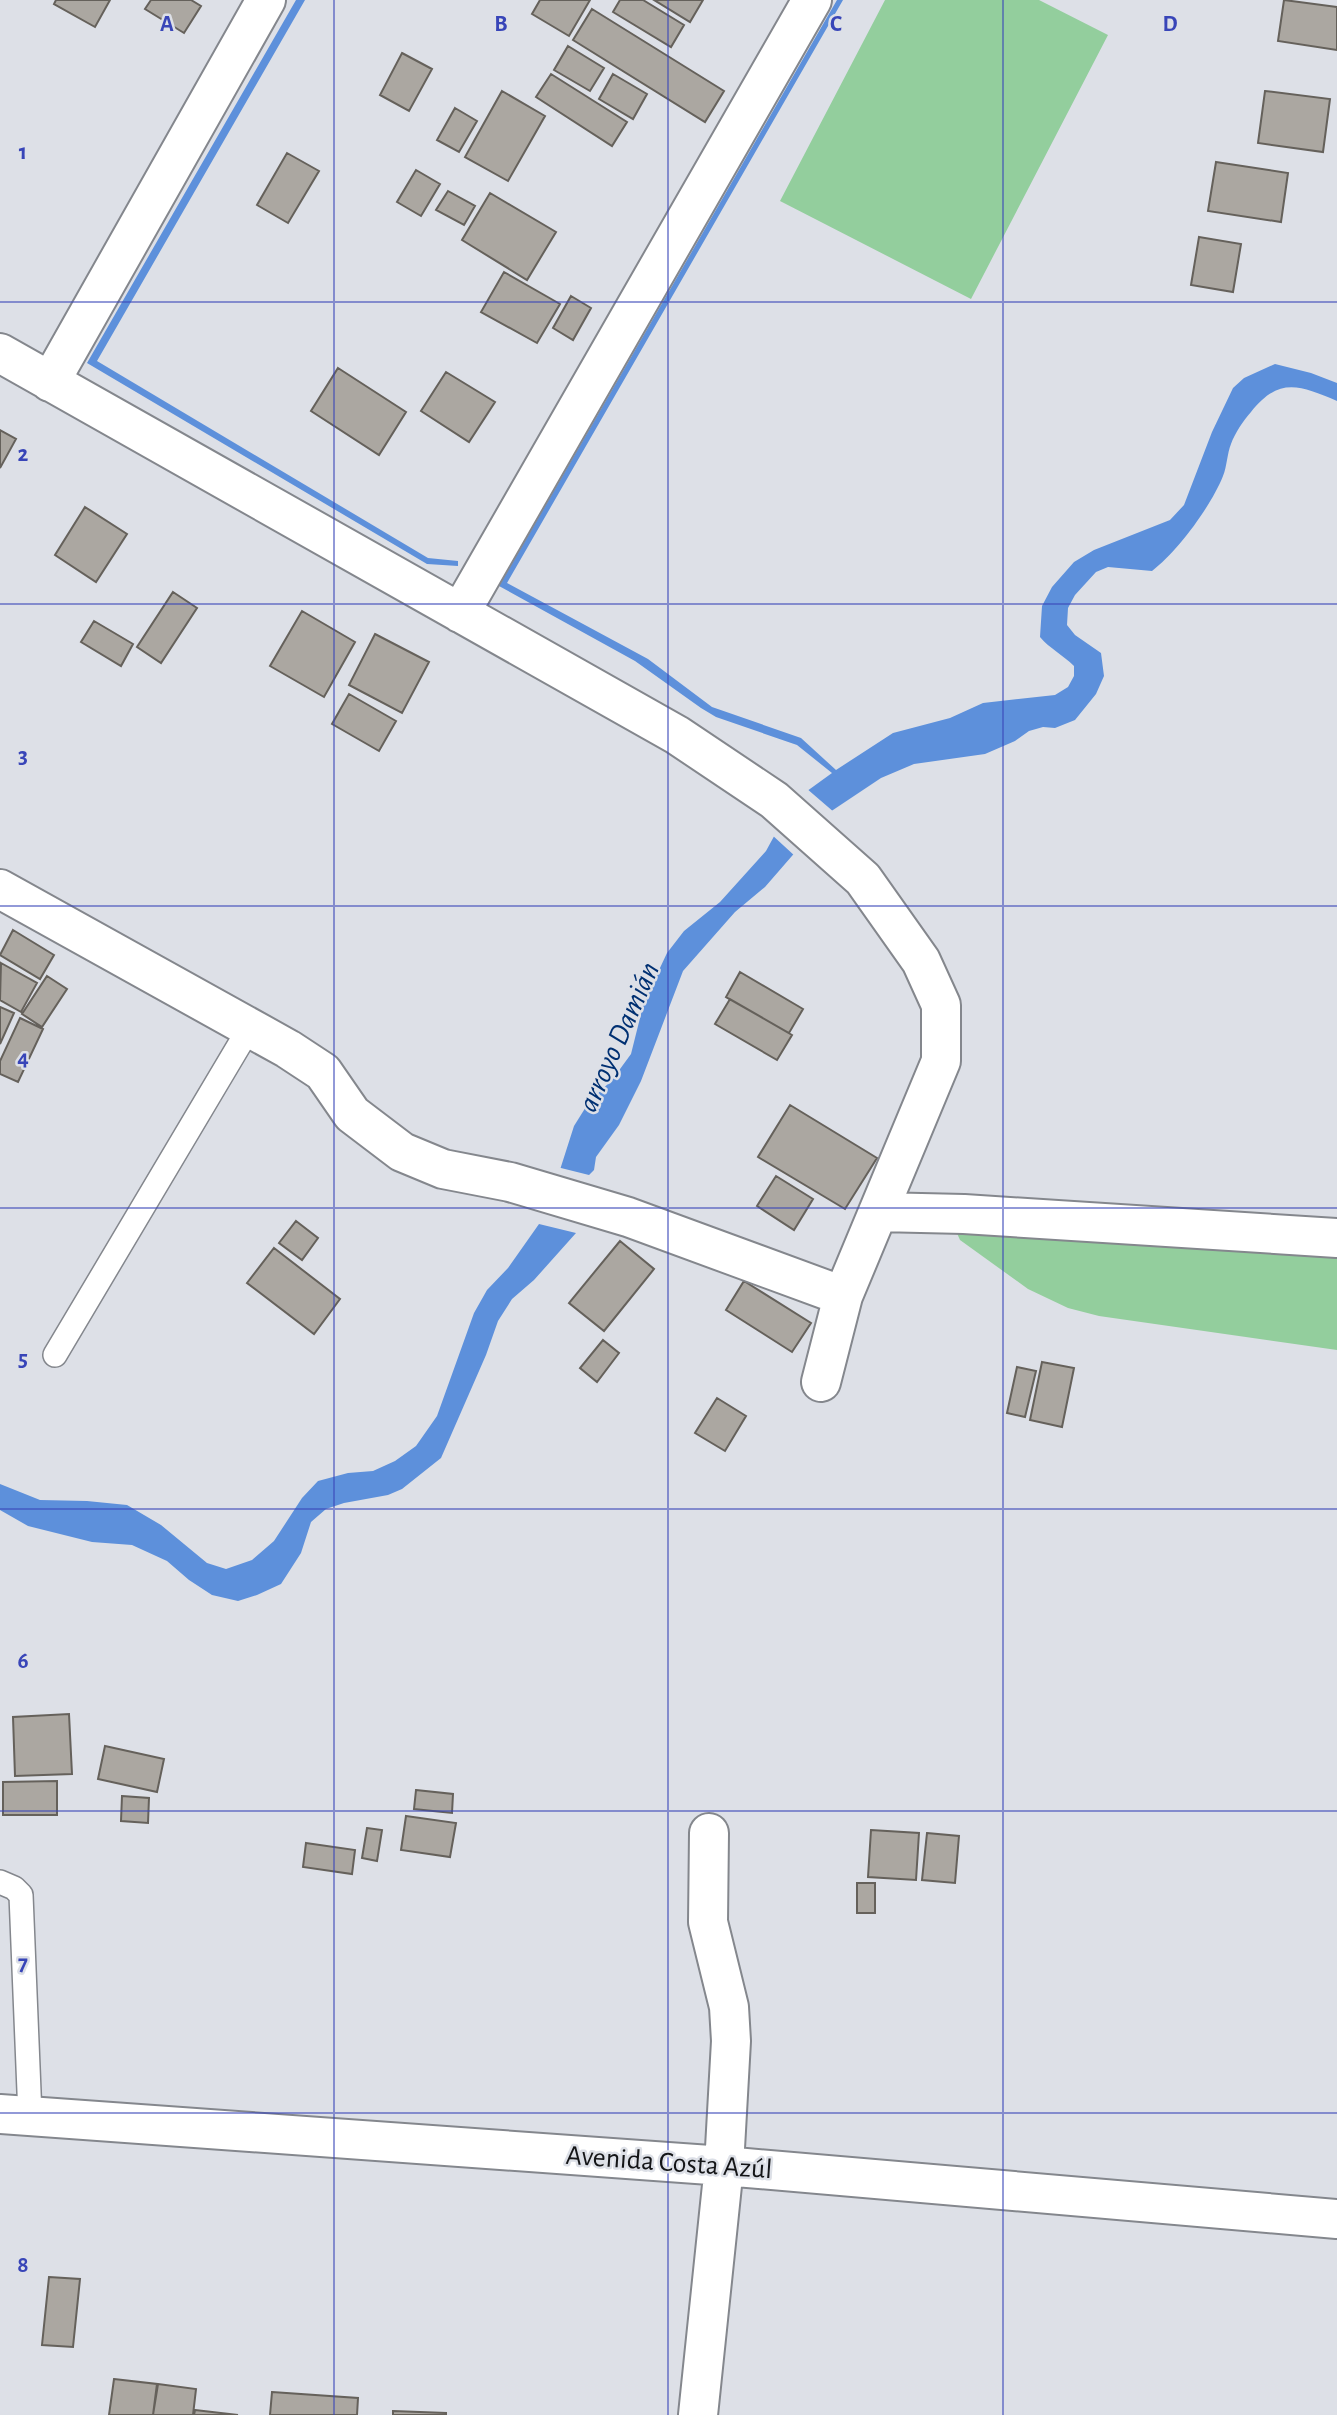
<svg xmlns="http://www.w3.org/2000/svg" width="1337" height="2415" font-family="'Alegreya Sans',sans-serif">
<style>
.green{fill:#93ce9d}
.water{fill:#5d90db}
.pier{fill:#dde0e7}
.building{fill:#aba7a1;stroke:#65615b;stroke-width:2}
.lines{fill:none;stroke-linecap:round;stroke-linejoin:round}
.service-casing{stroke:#84878d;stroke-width:26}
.minor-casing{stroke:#84878d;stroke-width:42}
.service{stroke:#fff;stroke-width:23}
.minor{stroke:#fff;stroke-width:38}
.grid{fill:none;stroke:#3845b8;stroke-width:2;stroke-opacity:0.55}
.labels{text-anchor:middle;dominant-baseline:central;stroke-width:5;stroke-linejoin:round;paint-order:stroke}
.street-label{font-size:28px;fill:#141517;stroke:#dde0e7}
.water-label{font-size:30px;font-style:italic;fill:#003072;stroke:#dde0e7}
.grid-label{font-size:23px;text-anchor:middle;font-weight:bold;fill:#3845b8;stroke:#dde0e7;stroke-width:5;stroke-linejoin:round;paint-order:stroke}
</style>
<rect width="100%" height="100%" fill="#dde0e7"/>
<path class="green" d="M 885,0 L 1039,0 L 1108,35 L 971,299 L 780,201 Z
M 956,1231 L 1337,1256 L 1337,1350 L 1099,1316 L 1068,1308 L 1028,1289 L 960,1240 Z"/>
<path class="water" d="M 296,0 L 305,0 L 97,361 L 428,558 L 458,561 L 458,566 L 427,564 L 87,363 Z
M 837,0 L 843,0 L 507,583 L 648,659 L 712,707 L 801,738 L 836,770 L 893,733 L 950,718 L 983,703 L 1055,695 L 1068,687 L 1074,676 L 1074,666 C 1063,655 1049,648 1040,637 L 1042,606 L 1052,587 L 1074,562 L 1094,550 L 1170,520 L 1184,505 L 1212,432 L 1233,388 L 1244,378 L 1275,364 L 1311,373 L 1337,383 L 1337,401 C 1299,385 1279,377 1251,412 C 1243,421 1235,433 1231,444 C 1227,454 1227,466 1223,476 C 1211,506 1178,551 1152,571 L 1108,567 L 1096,572 L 1075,595 L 1068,608 L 1067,625 L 1075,635 L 1101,653 L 1104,676 L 1096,694 L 1075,720 L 1055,728 L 1043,727 L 1029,731 L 1015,741 L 985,754 L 914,764 L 881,778 L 827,814 L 803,794 L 832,773 L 797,745 L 716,717 L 701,708 L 635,661 L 499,586 Z
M 778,829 L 798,849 L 765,887 L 735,912 L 683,971 L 641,1081 L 619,1125 L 596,1157 L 594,1170 L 583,1181 L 558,1176 L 574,1126 L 589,1102 L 612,1080 L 631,1054 L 644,1002 L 667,953 L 684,931 L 720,902 L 766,851 Z
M 539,1224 L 576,1233 L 534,1280 L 512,1299 L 498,1321 L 486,1355 L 441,1458 L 402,1489 L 388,1495 L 344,1503 L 326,1509 L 311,1522 L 301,1553 L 281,1584 L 257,1595 L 238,1601 L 212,1595 L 189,1580 L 167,1561 L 132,1545 L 92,1542 L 28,1526 L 0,1510 L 0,1484 L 40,1500 L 87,1501 L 127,1505 L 161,1525 L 207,1563 L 226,1569 L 252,1560 L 274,1541 L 302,1498 L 318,1481 L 348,1473 L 373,1471 L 395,1461 L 416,1446 L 437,1416 L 474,1313 L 487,1290 L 508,1268 Z"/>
<path class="pier" d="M 806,788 L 835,813 L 826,817 L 801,797 L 800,792 Z
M 776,826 L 802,849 L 796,857 L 771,834 Z
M 557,1167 L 593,1176 L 584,1184 L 554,1176 Z"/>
<path class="building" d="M 56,0 L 110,0 L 95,27 L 54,4 Z
M 151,0 L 191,0 L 201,6 L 184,33 L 145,9 Z
M 540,0 L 590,0 L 569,36 L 532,14 Z
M 620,0 L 643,0 L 684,25 L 671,47 L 613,12 Z
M 654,0 L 703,0 L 690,22 Z
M 1284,0 L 1337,7 L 1337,50 L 1278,41 Z
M 592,9 L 724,91 L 705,122 L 573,40 Z
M 568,46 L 604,68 L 590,91 L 554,70 Z
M 402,53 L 432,69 L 409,111 L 380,95 Z
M 551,74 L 627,122 L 612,146 L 536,97 Z
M 613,74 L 647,94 L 633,119 L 599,99 Z
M 502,91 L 545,116 L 508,181 L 465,157 Z
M 1265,91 L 1330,99 L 1323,152 L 1258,143 Z
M 455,108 L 477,121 L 459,152 L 437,140 Z
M 287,153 L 319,171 L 288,223 L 257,205 Z
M 1216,162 L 1288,173 L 1281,222 L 1208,211 Z
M 416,170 L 440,184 L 421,216 L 397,202 Z
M 448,191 L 475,206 L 464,225 L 436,210 Z
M 490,193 L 556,232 L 527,280 L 462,240 Z
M 1199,237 L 1241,244 L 1233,292 L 1191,285 Z
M 504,272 L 560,304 L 537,343 L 481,312 Z
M 571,296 L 591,308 L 573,340 L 553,328 Z
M 338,368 L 406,412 L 379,455 L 311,411 Z
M 446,372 L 495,402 L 469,442 L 421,411 Z
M 0,430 L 16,439 L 0,468 Z
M 85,507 L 127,534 L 96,582 L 55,555 Z
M 173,592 L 197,608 L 161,663 L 137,647 Z
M 302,611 L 355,642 L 324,697 L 270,666 Z
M 94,621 L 133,644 L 121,666 L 81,642 Z
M 375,634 L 429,662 L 402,713 L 349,685 Z
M 349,694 L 396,721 L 379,751 L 332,724 Z
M 13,930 L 54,955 L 40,979 L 0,955 Z
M 1,963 L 37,983 L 21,1012 L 0,1000 Z
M 740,972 L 803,1009 L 789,1033 L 726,997 Z
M 47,976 L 67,989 L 42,1027 L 22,1014 Z
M 730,999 L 792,1035 L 777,1060 L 715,1024 Z
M 0,1007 L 14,1013 L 0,1044 Z
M 20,1018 L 43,1029 L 18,1082 L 0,1074 L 0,1061 Z
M 790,1105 L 877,1158 L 845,1209 L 758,1157 Z
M 776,1176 L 813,1199 L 794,1230 L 757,1206 Z
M 296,1221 L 318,1238 L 302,1260 L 279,1243 Z
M 620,1241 L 654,1269 L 604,1331 L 569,1303 Z
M 274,1248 L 340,1299 L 314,1334 L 247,1283 Z
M 744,1281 L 811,1323 L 792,1352 L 726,1310 Z
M 603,1340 L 619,1353 L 597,1382 L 580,1368 Z
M 1042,1362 L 1074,1368 L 1062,1427 L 1030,1420 Z
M 1017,1367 L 1036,1371 L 1025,1417 L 1007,1413 Z
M 717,1398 L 746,1416 L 725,1451 L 695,1433 Z
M 69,1714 L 72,1774 L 15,1776 L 13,1717 Z
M 105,1746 L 164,1759 L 157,1792 L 98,1779 Z
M 57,1781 L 57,1815 L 3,1815 L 3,1782 Z
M 416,1790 L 453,1794 L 452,1813 L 414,1809 Z
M 122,1796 L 149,1798 L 148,1823 L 121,1821 Z
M 406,1816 L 456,1823 L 450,1857 L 401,1850 Z
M 367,1828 L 382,1830 L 377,1861 L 362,1858 Z
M 871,1830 L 919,1833 L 916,1880 L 868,1877 Z
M 927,1833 L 959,1836 L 955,1883 L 922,1880 Z
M 306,1843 L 355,1850 L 352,1874 L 303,1867 Z
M 857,1883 L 875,1883 L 875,1913 L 857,1913 Z
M 49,2277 L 80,2279 L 73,2347 L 42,2345 Z
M 114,2379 L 157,2384 L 153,2415 L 109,2415 Z
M 158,2384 L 196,2389 L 193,2415 L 153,2415 Z
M 272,2392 L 358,2398 L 357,2415 L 270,2415 Z
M 195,2410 L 238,2415 L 194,2415 Z
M 393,2411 L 446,2413 L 446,2415 L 393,2415 Z"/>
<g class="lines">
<defs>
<path id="service" d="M 55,1355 L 250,1027
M 0,1882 L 14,1888 L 21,1895 L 30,2116"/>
<path id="minor" d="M 0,353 L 677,735 L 774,800 L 863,879 L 921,961 L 941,1005 L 941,1061 L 843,1296 L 821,1382
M 50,382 L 266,0
M 460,613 L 812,0
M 0,889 L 288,1049 L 323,1072 L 352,1114 L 402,1152 L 443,1169 L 510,1182 L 628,1217 L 843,1296
M 878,1212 L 964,1214 L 1337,1238
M 0,2114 L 724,2166 L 1337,2219
M 698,2415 L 724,2166 L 731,2041 L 729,2007 L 708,1922 L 709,1833"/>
</defs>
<use href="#service" class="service-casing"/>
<use href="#minor" class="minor-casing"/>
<use href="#service" class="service"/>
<use href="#minor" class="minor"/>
</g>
<path class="grid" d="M 334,0 L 334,2415M 668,0 L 668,2415M 1003,0 L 1003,2415M 0,302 L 1337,302M 0,604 L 1337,604M 0,906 L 1337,906M 0,1208 L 1337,1208M 0,1509 L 1337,1509M 0,1811 L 1337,1811M 0,2113 L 1337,2113"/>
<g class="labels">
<g class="street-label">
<text transform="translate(669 2163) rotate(4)">Avenida Costa Azúl</text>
</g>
<g class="water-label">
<text transform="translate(619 1037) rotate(-66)">arroyo Damián</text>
</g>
</g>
<g class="grid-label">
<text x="167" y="31">A</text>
<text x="501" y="31">B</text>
<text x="836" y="31">C</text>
<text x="1170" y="31">D</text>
<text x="23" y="159">1</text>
<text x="23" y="461">2</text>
<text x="23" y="763">3</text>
<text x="23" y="1065">4</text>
<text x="23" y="1366">5</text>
<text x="23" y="1668">6</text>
<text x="23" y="1970">7</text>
<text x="23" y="2272">8</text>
</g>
</svg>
